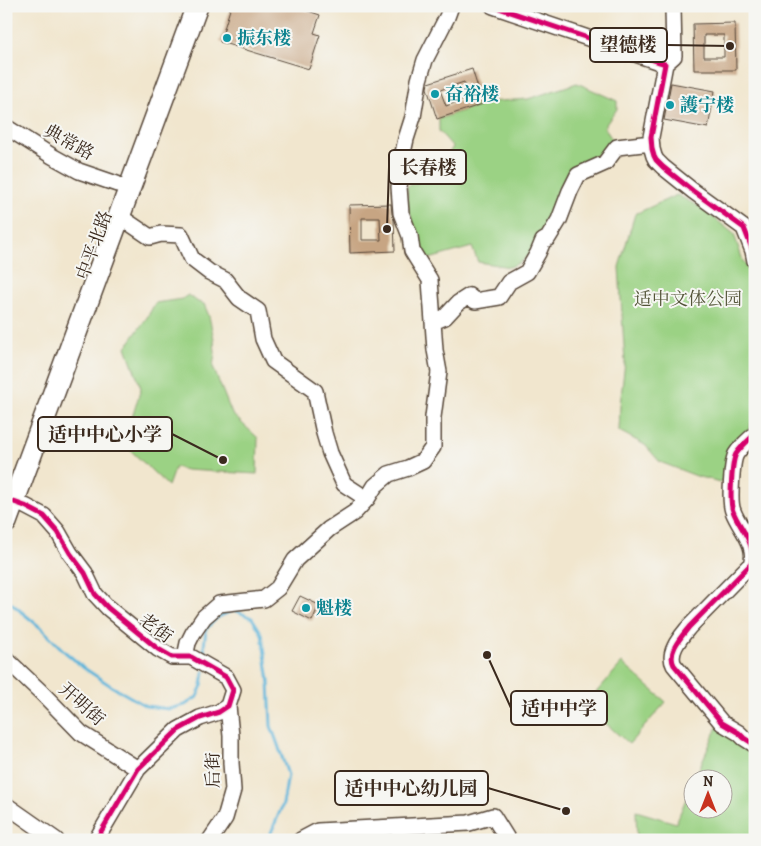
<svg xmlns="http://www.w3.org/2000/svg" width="761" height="846" font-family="Alegreya,'Noto Serif SC',serif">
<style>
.green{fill:#9bd284;stroke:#6b7e51}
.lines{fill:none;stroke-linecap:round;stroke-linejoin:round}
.stream{stroke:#5db5da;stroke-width:3}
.building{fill:#c7a583;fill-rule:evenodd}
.minor-casing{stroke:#564638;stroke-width:18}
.highway-casing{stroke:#564638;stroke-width:24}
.minor{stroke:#fff;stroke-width:15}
.highway{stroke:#fff;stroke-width:21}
.cycleway-casing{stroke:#f6f6f2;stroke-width:8}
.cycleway{stroke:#d6006c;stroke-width:5}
.culture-dot{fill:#0f9aa8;stroke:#f6f6f2;stroke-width:2}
.labels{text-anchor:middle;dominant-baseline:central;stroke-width:4;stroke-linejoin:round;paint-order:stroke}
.culture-label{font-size:18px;font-weight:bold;fill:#0d838f;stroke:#f6f6f2;text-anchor:start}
.street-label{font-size:18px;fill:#3b2a1e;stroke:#f6f6f2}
.park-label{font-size:18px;fill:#535438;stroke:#f6f6f2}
.leader{fill:none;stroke:#3b2a1e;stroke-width:2}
.callout-dot{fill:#3b2a1e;stroke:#f6f6f2;stroke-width:2}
.callout{fill:#f6f6f2;stroke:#3b2a1e;stroke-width:2}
.callout-label{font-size:19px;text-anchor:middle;font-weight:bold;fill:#3b2a1e}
</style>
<rect width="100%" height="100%" fill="#f6f6f2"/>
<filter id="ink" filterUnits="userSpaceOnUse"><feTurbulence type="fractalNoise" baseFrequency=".02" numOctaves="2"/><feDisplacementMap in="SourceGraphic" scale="10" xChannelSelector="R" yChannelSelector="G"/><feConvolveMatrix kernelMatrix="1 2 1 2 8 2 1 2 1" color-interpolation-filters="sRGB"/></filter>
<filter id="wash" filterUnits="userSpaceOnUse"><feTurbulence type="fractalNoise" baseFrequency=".0096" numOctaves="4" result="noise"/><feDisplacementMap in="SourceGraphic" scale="20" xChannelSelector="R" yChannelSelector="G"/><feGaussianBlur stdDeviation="1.12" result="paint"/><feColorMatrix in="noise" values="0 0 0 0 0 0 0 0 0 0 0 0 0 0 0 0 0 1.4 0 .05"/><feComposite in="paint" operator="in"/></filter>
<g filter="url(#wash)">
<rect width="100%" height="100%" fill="#f1e6ce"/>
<path class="green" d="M 577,83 L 617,101 L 617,109 L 604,127 L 617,147 L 603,151 L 570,170 L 551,212 L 543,241 L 521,262 L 510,267 L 478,262 L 472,247 L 429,259 L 417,238 L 408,206 L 407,186 L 432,178 L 453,147 L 439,131 L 439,119 L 487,102 L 528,99 Z
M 677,195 L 702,208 L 734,234 L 743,261 L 755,280 L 755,409 L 750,427 L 721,482 L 699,477 L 660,462 L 645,445 L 619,431 L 620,405 L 625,362 L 619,267 L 635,214 Z
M 188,295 L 198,302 L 204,304 L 209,316 L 214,339 L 215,353 L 213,367 L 232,414 L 258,438 L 257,474 L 186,470 L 175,467 L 168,486 L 126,446 L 129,428 L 141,388 L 126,347 L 148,316 L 155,303 L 182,299 Z
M 622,663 L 666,702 L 629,744 L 585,705 Z
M 718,725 L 755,748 L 755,840 L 637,840 L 636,811 L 676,823 L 693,782 L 694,808 L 724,808 L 724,778 L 695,778 Z"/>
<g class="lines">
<path class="stream" d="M 6,599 L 41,628 L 65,652 L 84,668 L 111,686 L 146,706 L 169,709 L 185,705 L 197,697 L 202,685 L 204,671
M 206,660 L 204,647 L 206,629 L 217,618 L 234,610 L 252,618 L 262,634 L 269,681 L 271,726 L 278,745 L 288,775 L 283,804 L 268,840"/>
</g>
<g id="blocks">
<path class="building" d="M 231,6 L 302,6 L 302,9 L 320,15 L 314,33 L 320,35 L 309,69 L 220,42 Z
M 735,23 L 736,70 L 694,70 L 693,24 ZM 704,35 L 724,35 L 724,57 L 704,57 Z
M 472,69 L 483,104 L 437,119 L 427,88 L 428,83 ZM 464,82 L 469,98 L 446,106 L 440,90 Z
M 671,83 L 715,91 L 708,128 L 664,120 Z
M 391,204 L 392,214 L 394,220 L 395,251 L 350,253 L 349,205 ZM 362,218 L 380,218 L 381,240 L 362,240 Z
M 300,596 L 319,605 L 312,621 L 292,611 Z"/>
</g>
</g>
<g filter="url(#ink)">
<use href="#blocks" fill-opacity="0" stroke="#564638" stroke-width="1"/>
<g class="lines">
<defs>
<path id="minor" d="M 493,6 L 665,64
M 673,7 L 674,56 L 665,64 L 651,137 L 652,149 L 654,156 L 656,160 L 663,167 L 693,191 L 744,228 L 753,251 L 755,261
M 6,127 L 52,156 L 79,171 L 117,184
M 119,216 L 150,237 L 161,234 L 181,235 L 192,259 L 209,272 L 225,280 L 239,298 L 258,311 L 263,339 L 273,361 L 315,391 L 324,433 L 330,453 L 344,484 L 367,499 L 355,512 L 329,529 L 295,560 L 278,588 L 264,599 L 219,604 L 204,617 L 193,633 L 188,643 L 185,657
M 433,322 L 445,317 L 458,303 L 469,296 L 475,301 L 499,297 L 509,282 L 527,272 L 538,253 L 543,241 L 548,238 L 559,220 L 570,191 L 578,175 L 605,163 L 617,147 L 651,143
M 755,434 C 749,440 741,446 736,454 C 732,461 729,502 733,511 C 739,528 758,545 751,564 L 689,627 C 681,637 667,652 674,665 L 722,723 L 739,733 L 744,738 L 755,745
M 367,499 L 375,486 L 389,474 L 408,468 L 423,461 L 433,447 L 433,417 L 439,372 L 435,350 L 430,280 L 412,251 L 410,236 L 401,213 L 399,187 L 401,162 L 406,139 L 413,117 L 419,80 L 425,60 L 447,17 L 451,6
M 14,502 L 25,506 L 44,516 L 58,532 L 70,553 L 85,573 L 95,594 L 108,608 L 158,649 L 172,657 L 191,657 L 226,677 L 233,690 L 228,706 L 219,712 L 200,718 L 178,730 L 138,769 L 96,840
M 6,659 L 42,693 L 81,733 L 138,769
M 6,805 L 56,840
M 210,840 L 225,818 L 233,790 L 231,763 L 231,736 L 228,706
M 301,840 L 318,831 L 469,823 L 493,816 L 508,840"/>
<path id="highway" d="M 6,522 L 197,6"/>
</defs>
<use href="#minor" class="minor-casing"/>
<use href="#highway" class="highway-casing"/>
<use href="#minor" class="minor"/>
<use href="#highway" class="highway"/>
<defs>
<path id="cycleway" d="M 493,6 L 665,64 L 651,137 L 652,149 L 654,156 L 656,160 L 663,167 L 693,191 L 744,228 L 753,251 L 755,261
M 755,434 C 749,440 741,446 736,454 C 732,461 729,502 733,511 C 739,528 758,545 751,564 L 689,627 C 681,637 667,652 674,665 L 722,723 L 739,733 L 744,738 L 755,745
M 14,502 L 25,506 L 44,516 L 58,532 L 70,553 L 85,573 L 95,594 L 108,608 L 158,649 L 172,657 L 191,657 L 226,677 L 233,690 L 228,706 L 219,712 L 200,718 L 178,730 L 138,769 L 96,840"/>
</defs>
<use href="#cycleway" class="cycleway-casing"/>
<use href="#cycleway" class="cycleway"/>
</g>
</g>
<g class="culture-dot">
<circle cx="227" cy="38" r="5"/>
<circle cx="435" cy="94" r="5"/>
<circle cx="670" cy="105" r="5"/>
<circle cx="306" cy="608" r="5"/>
</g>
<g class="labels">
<g class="culture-label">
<text x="237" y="38">振东楼</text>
<text x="445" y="94">奋裕楼</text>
<text x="680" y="105">護宁楼</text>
<text x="316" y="608">魁楼</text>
</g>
<g class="street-label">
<text transform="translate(69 142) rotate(29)">典常路</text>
<text transform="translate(94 245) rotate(-70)">中平北路</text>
<text transform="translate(156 628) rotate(37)">老街</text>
<text transform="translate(82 704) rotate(42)">开明街</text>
<text transform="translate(213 770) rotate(-90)">后街</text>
</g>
<g class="park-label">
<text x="688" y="299">适中文体公园</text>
</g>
</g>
<path class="leader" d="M730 46L667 45M387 229L389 167M223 460L172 434M487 655L511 708M566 811L488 788"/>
<g class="callout-dot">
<circle cx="730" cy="46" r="5"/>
<circle cx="387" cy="229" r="5"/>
<circle cx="223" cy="460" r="5"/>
<circle cx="487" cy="655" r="5"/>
<circle cx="566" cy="811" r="5"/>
</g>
<g class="callout">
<rect x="590" y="28" width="77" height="34" rx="5"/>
<rect x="389" y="150" width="77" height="34" rx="5"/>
<rect x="38" y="417" width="134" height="34" rx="5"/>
<rect x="511" y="691" width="96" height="34" rx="5"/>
<rect x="335" y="771" width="153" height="34" rx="5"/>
</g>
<g class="callout-label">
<text x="628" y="51">望德楼</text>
<text x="428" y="174">长春楼</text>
<text x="105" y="441">适中中心小学</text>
<text x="559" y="715">适中中学</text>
<text x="411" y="795">适中中心幼儿园</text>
</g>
<rect width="761" height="846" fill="none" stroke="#f6f6f2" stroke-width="25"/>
<g transform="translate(708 794)"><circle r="24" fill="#f6f6f2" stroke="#aba49d"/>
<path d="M0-4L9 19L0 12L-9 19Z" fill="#c8321e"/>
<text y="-8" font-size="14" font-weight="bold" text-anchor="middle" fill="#3b2a1e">N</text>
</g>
</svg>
